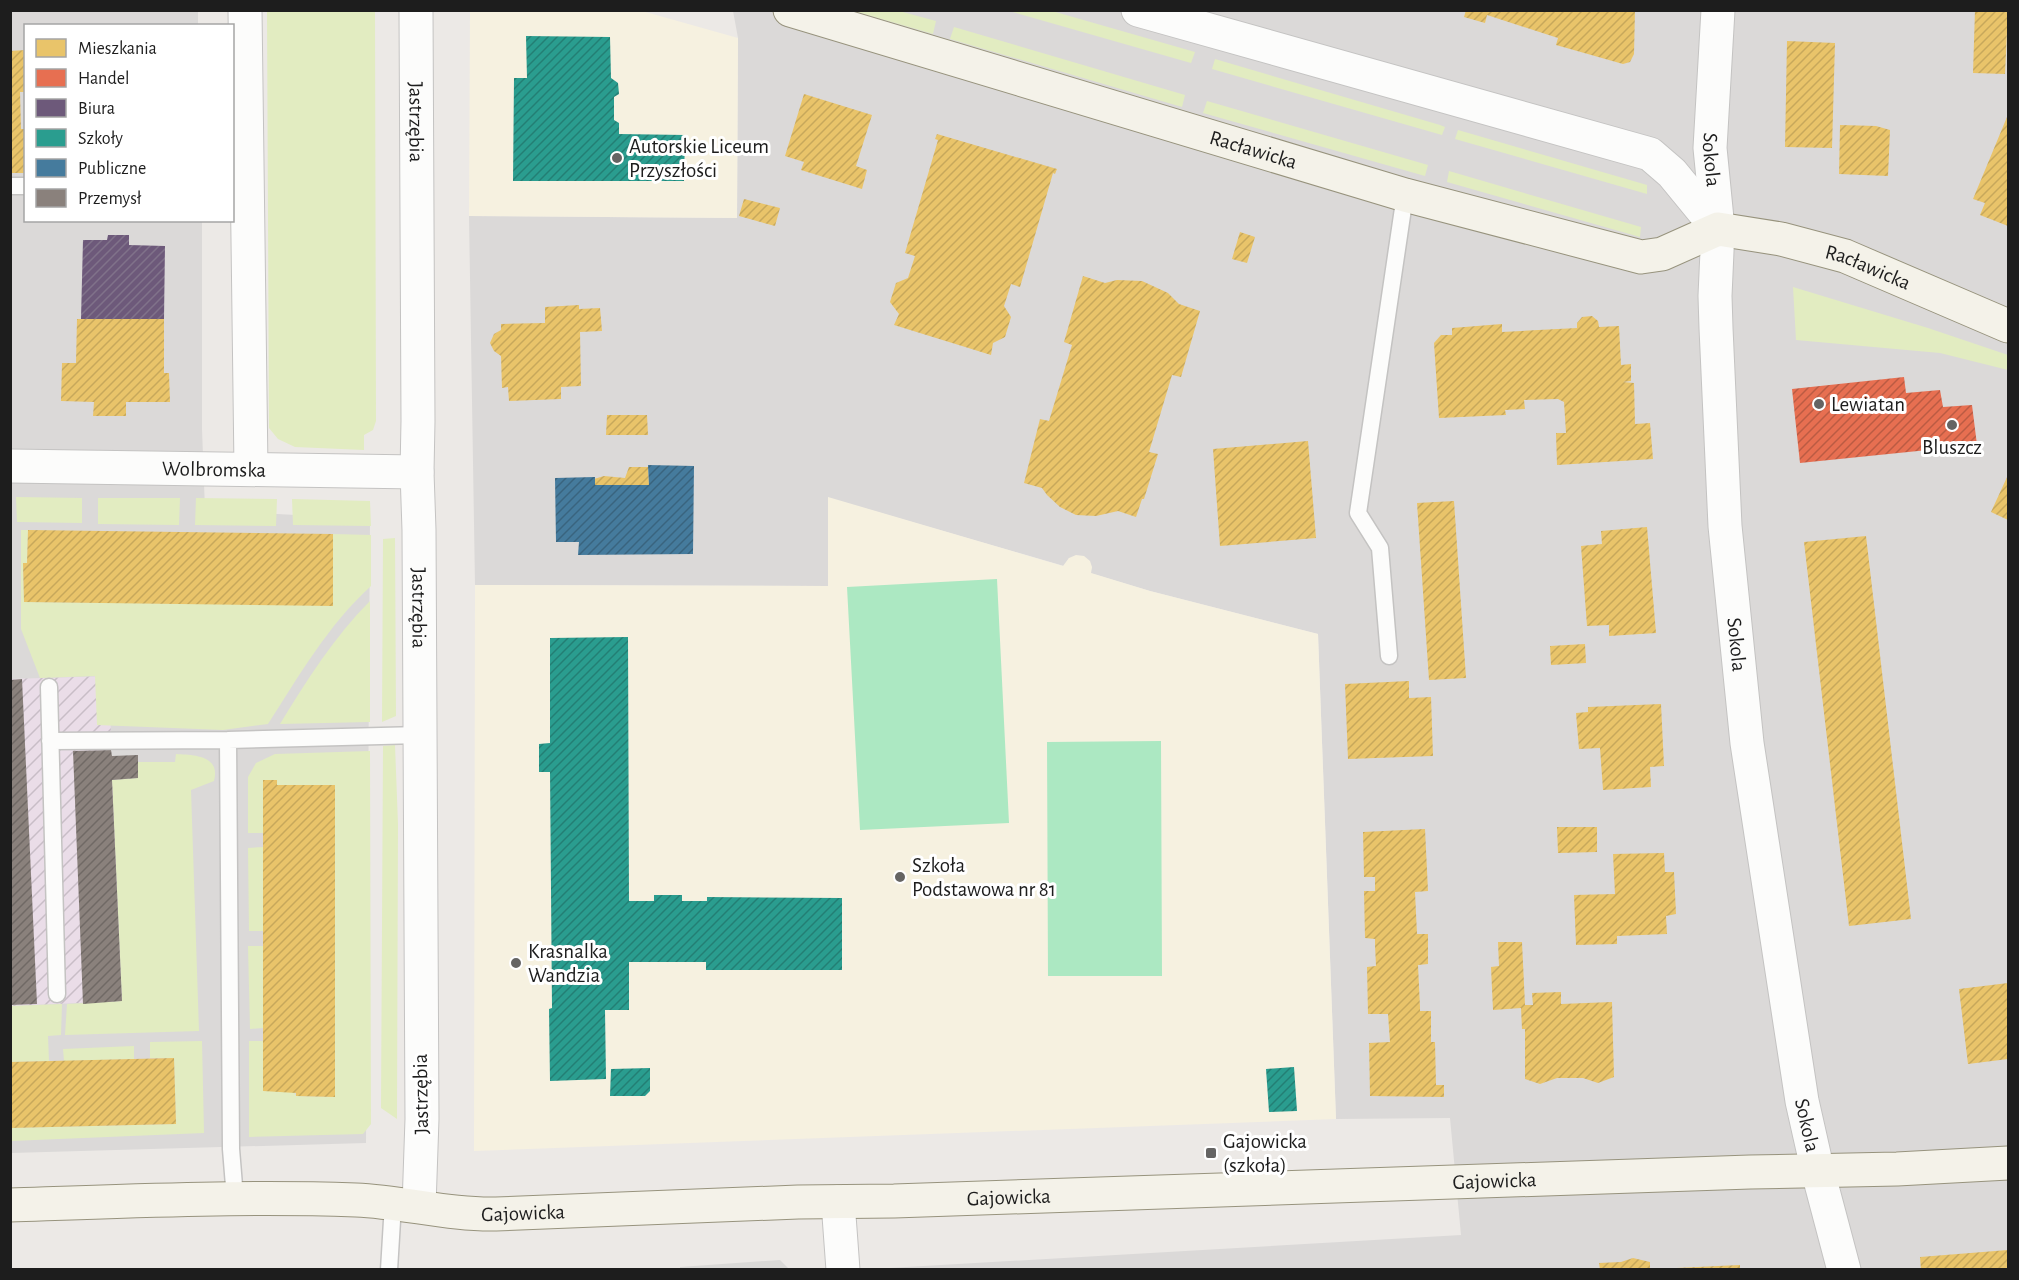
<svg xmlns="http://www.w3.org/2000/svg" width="2019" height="1280" font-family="'Alegreya Sans',sans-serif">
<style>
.residential{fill:#dbd9d8}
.industrial{fill:url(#industrial-furrows)}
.education{fill:#f6f1e0}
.grass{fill:#e2ecc1}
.pitch{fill:#ace8c2}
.parking{fill:#dad9d7}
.homes{fill:url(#homes-hatch)}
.shops{fill:url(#shops-hatch)}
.offices{fill:url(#offices-hatch)}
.schools{fill:url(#schools-hatch)}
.public{fill:url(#public-hatch)}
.industry{fill:url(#industry-hatch)}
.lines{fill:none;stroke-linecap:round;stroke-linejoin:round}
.lane-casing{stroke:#c4c3c2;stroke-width:19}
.street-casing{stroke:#c4c3c2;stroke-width:35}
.secondary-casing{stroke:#97937d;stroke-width:35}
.lane{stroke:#fcfcfb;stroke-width:16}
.street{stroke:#fcfcfb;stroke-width:33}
.secondary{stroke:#f4f2e9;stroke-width:33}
.poi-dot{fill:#656463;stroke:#fff;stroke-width:2}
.labels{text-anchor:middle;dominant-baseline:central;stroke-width:6;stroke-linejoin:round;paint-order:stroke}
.street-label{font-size:21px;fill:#1d1d1d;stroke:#fff}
.poi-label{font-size:21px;fill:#1d1d1d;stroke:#fff;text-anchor:start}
</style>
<defs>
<pattern id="industrial-furrows" width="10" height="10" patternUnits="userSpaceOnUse" patternTransform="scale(1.5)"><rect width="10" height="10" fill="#eadde8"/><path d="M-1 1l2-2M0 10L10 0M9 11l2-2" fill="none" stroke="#c8bdc7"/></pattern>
<pattern id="homes-hatch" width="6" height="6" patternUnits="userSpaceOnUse" patternTransform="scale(1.5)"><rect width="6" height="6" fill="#e9c46a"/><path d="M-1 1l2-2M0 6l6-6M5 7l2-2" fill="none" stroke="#c7a85b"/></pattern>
<pattern id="shops-hatch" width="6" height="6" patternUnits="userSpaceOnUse" patternTransform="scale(1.5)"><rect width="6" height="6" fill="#e76f51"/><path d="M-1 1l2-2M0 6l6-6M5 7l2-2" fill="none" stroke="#bb5b43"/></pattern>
<pattern id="offices-hatch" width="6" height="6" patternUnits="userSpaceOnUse" patternTransform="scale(1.5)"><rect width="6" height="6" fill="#6d597a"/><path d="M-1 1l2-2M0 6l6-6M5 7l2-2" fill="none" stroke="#80728a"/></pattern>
<pattern id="schools-hatch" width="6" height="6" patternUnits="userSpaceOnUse" patternTransform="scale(1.5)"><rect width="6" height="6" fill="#2a9d8f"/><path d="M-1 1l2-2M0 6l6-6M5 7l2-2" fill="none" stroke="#237f74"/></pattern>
<pattern id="public-hatch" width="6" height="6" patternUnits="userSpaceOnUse" patternTransform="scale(1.5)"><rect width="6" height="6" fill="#457b9d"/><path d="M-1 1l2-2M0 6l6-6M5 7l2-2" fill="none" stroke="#39647f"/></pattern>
<pattern id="industry-hatch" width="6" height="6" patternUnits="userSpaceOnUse" patternTransform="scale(1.5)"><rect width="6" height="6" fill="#8a817c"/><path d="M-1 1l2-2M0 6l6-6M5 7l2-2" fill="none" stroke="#706965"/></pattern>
</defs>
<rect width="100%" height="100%" fill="#ece9e6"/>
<path class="residential" d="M 10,11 L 198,11 L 198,25 L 26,26 L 26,220 L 202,221 L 202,429 L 205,510 L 370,519 L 366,1143 L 11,1153 Z
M 733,11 L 2008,11 L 2008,1269 L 872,1269 L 1461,1235 L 1450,1118 L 1336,1119 L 1318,634 L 1150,591 L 1090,573 L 1092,567 L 1069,558 L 1064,566 L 829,498 L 829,586 L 475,585 L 469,216 L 737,218 L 738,38 Z"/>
<path class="industrial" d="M 110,676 L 111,750 L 122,1001 L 11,1006 L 10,679 Z"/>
<path class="education" d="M 470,11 L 642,11 L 738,38 L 737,218 L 469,216 Z
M 828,497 L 1063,566 L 1069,558 L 1076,555 L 1084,556 L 1090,561 L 1092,567 L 1091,573 L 1150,591 L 1318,634 L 1336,1119 L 474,1151 L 475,585 L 828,586 Z"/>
<path class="grass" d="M 267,11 L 375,11 L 376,421 L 373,430 L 364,435 L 364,450 L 295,447 L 278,439 L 269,428 Z
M 854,11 L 899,11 L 936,21 L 933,34 Z
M 1009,11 L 1052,11 L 1195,52 L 1191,63 Z
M 954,27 L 1185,95 L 1182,107 L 950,39 Z
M 1215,59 L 1440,125 L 1445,127 L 1442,135 L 1212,69 Z
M 1207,101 L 1428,165 L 1425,176 L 1203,113 Z
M 1458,130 L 1647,185 L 1647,194 L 1455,139 Z
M 1449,171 L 1641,227 L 1640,237 L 1447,182 Z
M 1793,287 L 1928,328 L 2008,355 L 2008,370 L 1940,353 L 1796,340 Z
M 16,497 L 82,498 L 82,523 L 17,522 Z
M 98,498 L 180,498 L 179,525 L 98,524 Z
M 196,498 L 277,499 L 276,526 L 195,525 Z
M 292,499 L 370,501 L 371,526 L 293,525 Z
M 21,530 L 28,530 L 27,563 L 23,563 L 24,602 L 333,605 L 333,534 L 371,535 L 371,586 C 328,625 299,676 268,724 L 223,730 L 97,725 L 95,676 L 40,678 L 21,629 Z
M 395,538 L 396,716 L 382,722 L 383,539 Z
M 370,601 L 370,722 L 280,724 C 307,680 334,637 370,601 Z
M 395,745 L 398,824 L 397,1119 L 381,1108 L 383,746 Z
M 370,751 L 371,1124 L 363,1134 L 249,1137 L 249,1041 L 264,1041 L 296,1096 L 335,1097 L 335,785 L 277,785 L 276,780 L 263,780 L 263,833 L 248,833 L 248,777 L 256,763 L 275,754 Z
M 176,754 C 193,755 221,755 214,781 L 191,790 L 199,1031 L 65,1035 L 67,1004 L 122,1001 L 112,780 L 138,778 L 138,762 L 175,762 Z
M 263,847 L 263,931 L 249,931 L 248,848 Z
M 248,946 L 263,946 L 263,1028 L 250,1029 Z
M 62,1004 L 61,1035 L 48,1036 L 49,1061 L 11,1062 L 10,1006 Z
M 202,1041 L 204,1133 L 11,1141 L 10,1128 L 176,1124 L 174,1058 L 150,1058 L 150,1042 Z
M 134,1046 L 134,1059 L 64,1061 L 63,1049 Z"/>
<path class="pitch" d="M 997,579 L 1009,823 L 860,830 L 847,587 Z
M 1161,741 L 1162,976 L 1048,976 L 1047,742 Z"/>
<path class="parking" d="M 780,1260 L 789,1269 L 680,1269 L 680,1267 Z"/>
<path class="homes" d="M 1466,10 L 1635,10 L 1634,54 L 1630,62 L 1623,64 L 1556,45 L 1558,38 L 1487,15 L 1485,23 L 1464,17 Z
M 1975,10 L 2008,10 L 2005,74 L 1973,73 Z
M 1787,41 L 1835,43 L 1832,148 L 1785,147 Z
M 26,50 L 26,92 L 20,92 L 21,129 L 26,129 L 26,173 L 10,173 L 10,51 Z
M 804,94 L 872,115 L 856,166 L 867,170 L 862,189 L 801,170 L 804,162 L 785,156 Z
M 2007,117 L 2008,117 L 2008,226 L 1980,215 L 1985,203 L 1973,199 Z
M 1840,125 L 1876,126 L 1890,130 L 1888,176 L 1839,174 Z
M 937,134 L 1057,169 L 1055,174 L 1053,173 L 1020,287 L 1011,284 L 1004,306 L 1011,317 L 1005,337 L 993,343 L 991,355 L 894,325 L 899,314 L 890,302 L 896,283 L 908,278 L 915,256 L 905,253 L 938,140 L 935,139 Z
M 744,199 L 780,208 L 775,226 L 739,216 Z
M 1240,232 L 1255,237 L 1247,263 L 1232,259 Z
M 1083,276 L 1105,283 L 1117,280 L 1142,281 L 1168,293 L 1179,304 L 1200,311 L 1181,377 L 1172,375 L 1149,452 L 1158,454 L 1144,499 L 1142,499 L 1136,517 L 1118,511 L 1096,516 L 1076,515 L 1060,507 L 1047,495 L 1042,488 L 1024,483 L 1040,419 L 1049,421 L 1072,345 L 1064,342 Z
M 579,305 L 579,309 L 600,308 L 602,331 L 580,332 L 581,386 L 561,387 L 561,399 L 509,401 L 508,387 L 502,388 L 501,356 L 494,351 L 490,343 L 494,334 L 501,330 L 501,324 L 545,323 L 545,307 Z
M 1592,316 L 1598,321 L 1599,327 L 1619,326 L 1621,365 L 1631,364 L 1631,381 L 1623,382 L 1634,383 L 1635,424 L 1650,423 L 1653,459 L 1557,465 L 1556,433 L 1566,433 L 1564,402 L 1558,399 L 1524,400 L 1525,409 L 1505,410 L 1506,415 L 1439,418 L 1434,343 L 1441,335 L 1452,335 L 1452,328 L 1502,324 L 1502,332 L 1577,328 L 1577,323 L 1582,317 Z
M 77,319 L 164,319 L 164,373 L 169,373 L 170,402 L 126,402 L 126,416 L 93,416 L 94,402 L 61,401 L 62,363 L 76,363 Z
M 607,415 L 647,415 L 648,435 L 606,435 Z
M 1308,441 L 1316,538 L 1220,546 L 1213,449 Z
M 629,467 L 648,467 L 649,485 L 595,485 L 594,479 L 604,476 L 625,478 Z
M 2008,475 L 2008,520 L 1991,512 Z
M 1454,501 L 1466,678 L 1429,680 L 1417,503 Z
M 1647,527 L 1656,633 L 1609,636 L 1609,625 L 1587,626 L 1581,546 L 1602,544 L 1601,531 Z
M 28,530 L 333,534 L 333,606 L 24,602 L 23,563 L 27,563 Z
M 1866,536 L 1911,919 L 1849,926 L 1804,542 Z
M 1585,644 L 1586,663 L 1551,665 L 1550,646 Z
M 1409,681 L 1409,698 L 1431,697 L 1433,756 L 1348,759 L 1345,684 Z
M 1661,704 L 1664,766 L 1650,767 L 1651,787 L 1603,790 L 1600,748 L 1579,749 L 1576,713 L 1588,712 L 1588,707 Z
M 263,780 L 277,780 L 277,785 L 335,785 L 335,1097 L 296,1096 L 296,1093 L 263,1091 Z
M 1557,827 L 1597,827 L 1597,852 L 1558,853 Z
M 1425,829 L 1428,891 L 1415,892 L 1417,934 L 1428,934 L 1428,964 L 1418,965 L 1420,1007 L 1420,1011 L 1431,1011 L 1431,1042 L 1435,1042 L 1436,1085 L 1444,1085 L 1444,1097 L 1370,1096 L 1369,1043 L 1390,1042 L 1388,1014 L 1368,1014 L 1367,967 L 1376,966 L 1375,945 L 1375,939 L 1365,938 L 1364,891 L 1375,891 L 1375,877 L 1364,877 L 1363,832 Z
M 1664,853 L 1665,872 L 1674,872 L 1676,914 L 1666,916 L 1667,934 L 1617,936 L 1617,944 L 1576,945 L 1574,895 L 1615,894 L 1613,854 Z
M 1498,942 L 1522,942 L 1525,1005 L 1533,1005 L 1532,993 L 1561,992 L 1561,1004 L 1612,1002 L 1614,1077 L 1598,1083 L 1583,1078 L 1557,1078 L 1540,1084 L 1525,1079 L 1525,1029 L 1522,1029 L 1521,1008 L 1493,1010 L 1491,967 L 1499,966 Z
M 2008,983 L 2008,1059 L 1968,1064 L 1959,989 Z
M 174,1058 L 176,1124 L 10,1128 L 10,1062 Z
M 2008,1250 L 2008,1270 L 1921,1270 L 1920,1257 Z
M 1633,1258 L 1650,1262 L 1650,1270 L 1600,1270 L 1599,1263 L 1621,1262 Z
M 1740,1265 L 1740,1270 L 1676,1270 L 1676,1268 Z"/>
<path class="shops" d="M 1904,377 L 1906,393 L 1940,390 L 1943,407 L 1972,405 L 1977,445 L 1800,463 L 1792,389 Z"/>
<path class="offices" d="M 108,235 L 129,235 L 129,245 L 165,246 L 164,319 L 81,319 L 83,240 L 107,240 Z"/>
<path class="schools" d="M 526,36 L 610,37 L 611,78 L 618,83 L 619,94 L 614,97 L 614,120 L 619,123 L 619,134 L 685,135 L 684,181 L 513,181 L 514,78 L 527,78 Z
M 628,637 L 629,901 L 654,901 L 654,895 L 682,895 L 682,901 L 707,901 L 707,897 L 842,898 L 842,970 L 706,970 L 706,962 L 629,962 L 629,1010 L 605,1010 L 606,1079 L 550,1081 L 549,1009 L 552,1008 L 550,772 L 539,772 L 539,744 L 550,743 L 550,638 Z
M 1294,1067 L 1297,1111 L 1269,1112 L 1266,1069 Z
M 650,1068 L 650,1091 L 645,1096 L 610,1096 L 611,1069 Z"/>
<path class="public" d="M 648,465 L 694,466 L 693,554 L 578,555 L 579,542 L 556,542 L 555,478 L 595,477 L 595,485 L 649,485 Z"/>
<path class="industry" d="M 22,679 L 37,1004 L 10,1005 L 10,680 Z
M 111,750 L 112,756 L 138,755 L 138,778 L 112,780 L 122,1001 L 83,1004 L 73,751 Z"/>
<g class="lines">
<defs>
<path id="lane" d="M 10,186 L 26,186
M 1389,656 L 1380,548 L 1358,513 L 1405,195
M 49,687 L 57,994
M 50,741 L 228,740
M 235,1198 L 231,1149 L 228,740 L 420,735
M 389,1270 L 393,1204"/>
<g id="street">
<path d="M 245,10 L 251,469"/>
<path id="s1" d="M 416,10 L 418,421 L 417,472 L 419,530 L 422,1119 L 419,1206"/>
<path d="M 1138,10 L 1650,154 L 1672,173 L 1718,229"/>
<path id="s2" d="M 1718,10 L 1710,148 L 1718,229 L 1715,296 L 1716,328 L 1725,526 L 1747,743 L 1802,1101 L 1818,1172 L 1844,1270"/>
<path id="s3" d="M 10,466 L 417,472"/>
<path d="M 838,1202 L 843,1270"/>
</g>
<g id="secondary">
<path id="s4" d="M 790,10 L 1405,195 L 1641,257 L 1662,254 L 1718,229 L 1781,239 L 1845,256 L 2008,326"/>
<path id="s5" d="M 10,1205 C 126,1201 241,1196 356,1200 C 404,1202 449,1215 496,1214 L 798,1202 L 894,1201 L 1750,1172 L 1897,1169 L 2008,1163"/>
</g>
</defs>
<use href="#lane" class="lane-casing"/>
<use href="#street" class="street-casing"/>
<use href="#secondary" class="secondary-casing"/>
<use href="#lane" class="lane"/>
<use href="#street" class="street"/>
<use href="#secondary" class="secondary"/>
</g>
<g class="poi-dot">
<circle cx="617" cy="158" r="6"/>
<circle cx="1819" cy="404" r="6"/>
<circle cx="1952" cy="425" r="6"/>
<circle cx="900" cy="877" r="6"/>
<circle cx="516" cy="963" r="6"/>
<rect x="1205" y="1147" width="12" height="12" rx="3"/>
</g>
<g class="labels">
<g class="street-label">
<text stroke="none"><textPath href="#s1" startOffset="112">Jastrzębia</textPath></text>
<text stroke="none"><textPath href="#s4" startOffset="484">Racławicka</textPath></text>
<text stroke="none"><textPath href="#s2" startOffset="150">Sokola</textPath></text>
<text stroke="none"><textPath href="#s4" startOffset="1124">Racławicka</textPath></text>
<text stroke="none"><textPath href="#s3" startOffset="204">Wolbromska</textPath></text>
<text stroke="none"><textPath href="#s1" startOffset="598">Jastrzębia</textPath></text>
<text stroke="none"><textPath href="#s2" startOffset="636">Sokola</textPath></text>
<text transform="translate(421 1094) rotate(-91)">Jastrzębia</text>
<text stroke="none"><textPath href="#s2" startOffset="1122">Sokola</textPath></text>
<text stroke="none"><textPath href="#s5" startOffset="1486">Gajowicka</textPath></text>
<text stroke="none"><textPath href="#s5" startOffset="1000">Gajowicka</textPath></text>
<text stroke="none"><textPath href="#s5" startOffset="514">Gajowicka</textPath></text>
</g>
<g class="poi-label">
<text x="629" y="146">Autorskie Liceum<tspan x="629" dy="24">Przyszłości</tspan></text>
<text x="1831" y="404">Lewiatan</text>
<text x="1952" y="447" text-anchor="middle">Bluszcz</text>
<text x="912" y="865">Szkoła<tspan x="912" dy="24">Podstawowa nr 81</tspan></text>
<text x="528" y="951">Krasnalka<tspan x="528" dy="24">Wandzia</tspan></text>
<text x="1223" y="1141">Gajowicka<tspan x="1223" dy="24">(szkoła)</tspan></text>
</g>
</g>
<rect width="2019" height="1280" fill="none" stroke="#1d1d1d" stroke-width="24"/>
<rect x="24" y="24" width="210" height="198" fill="#ffffff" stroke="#a5a5a5" stroke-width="1.5"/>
<rect x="36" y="39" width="30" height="18" fill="#e9c46a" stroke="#a5a5a5" stroke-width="1.5"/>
<text x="78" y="54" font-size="18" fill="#1d1d1d">Mieszkania</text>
<rect x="36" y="69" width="30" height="18" fill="#e76f51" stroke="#a5a5a5" stroke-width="1.5"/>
<text x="78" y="84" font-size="18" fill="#1d1d1d">Handel</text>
<rect x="36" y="99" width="30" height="18" fill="#6d597a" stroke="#a5a5a5" stroke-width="1.5"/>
<text x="78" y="114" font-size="18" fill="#1d1d1d">Biura</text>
<rect x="36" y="129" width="30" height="18" fill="#2a9d8f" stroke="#a5a5a5" stroke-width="1.5"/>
<text x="78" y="144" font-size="18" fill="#1d1d1d">Szkoły</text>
<rect x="36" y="159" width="30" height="18" fill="#457b9d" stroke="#a5a5a5" stroke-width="1.5"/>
<text x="78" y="174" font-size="18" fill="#1d1d1d">Publiczne</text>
<rect x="36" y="189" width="30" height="18" fill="#8a817c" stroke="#a5a5a5" stroke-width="1.5"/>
<text x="78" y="204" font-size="18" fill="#1d1d1d">Przemysł</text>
</svg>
